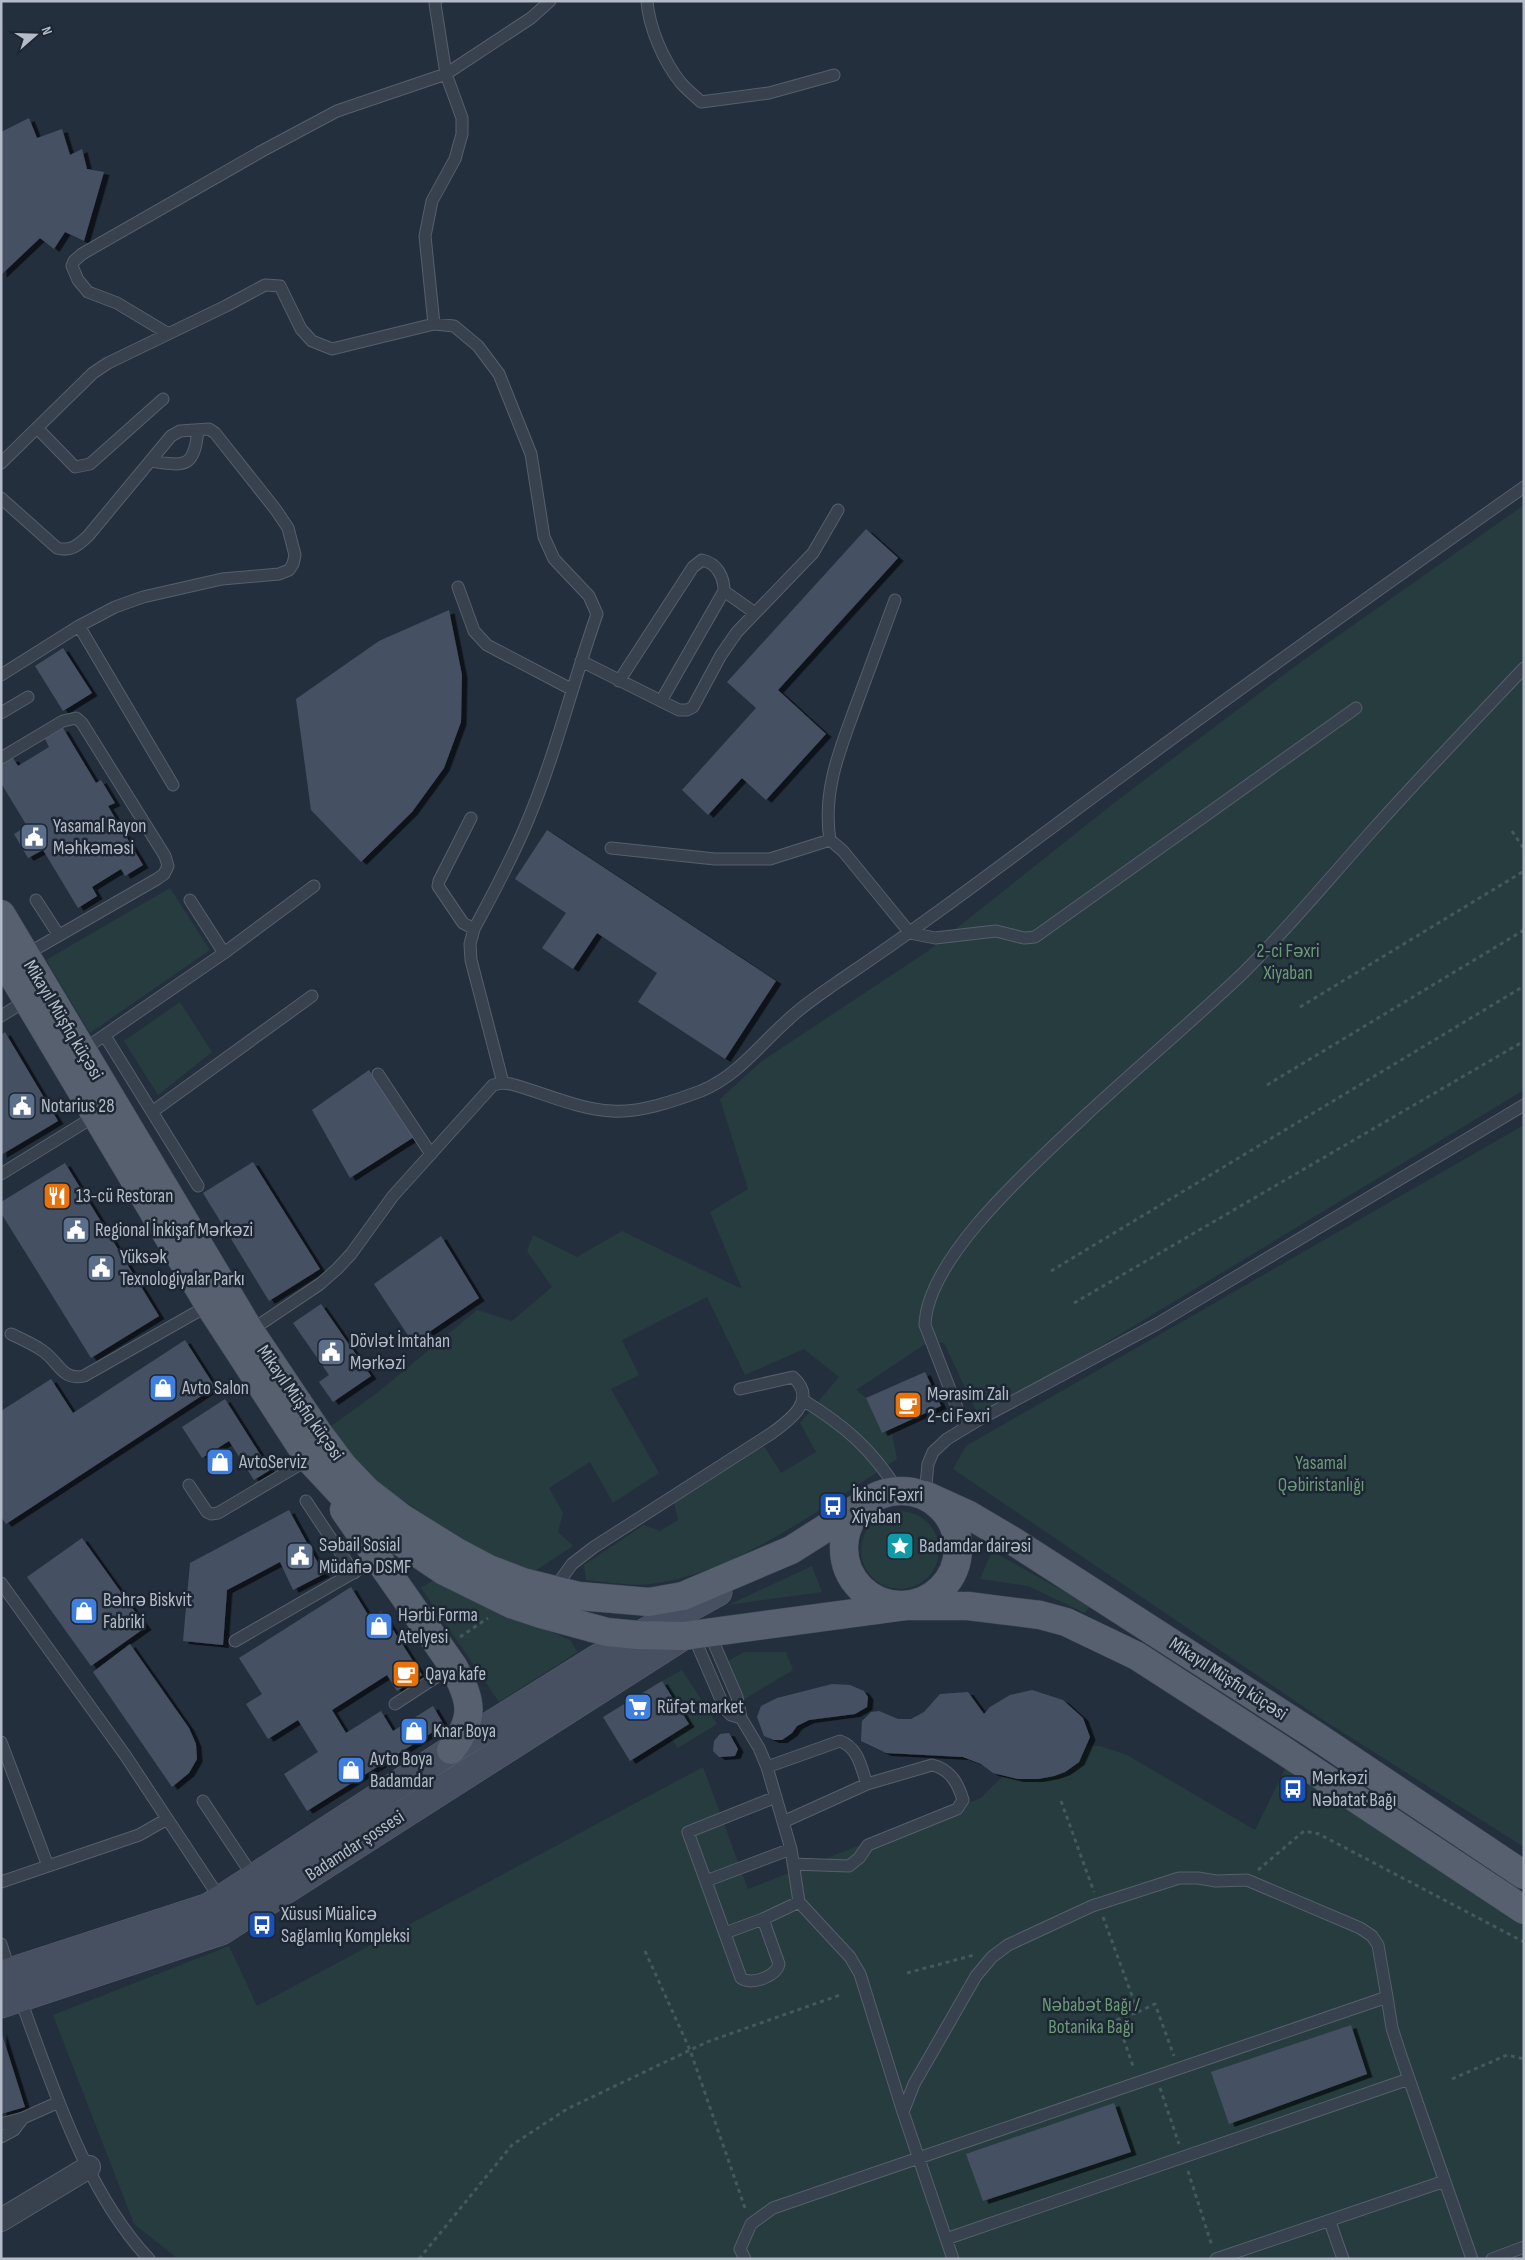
<svg xmlns="http://www.w3.org/2000/svg" width="1525" height="2260" font-family="'Sofia Sans Condensed',sans-serif">
<style>
.green{fill:#263c3f}
.building{fill:#455162;filter:url(#shadow)}
.lines{fill:none;stroke-linecap:round;stroke-linejoin:round}
.lane-casing{stroke:#565f6c;stroke-width:13}
.street-casing{stroke:#565f6c;stroke-width:24}
.secondary-casing{stroke:#565f6c;stroke-width:29}
.primary-casing{stroke:#414a57;stroke-width:29}
.path{stroke:#44595c;stroke-width:3;stroke-dasharray:4 4;stroke-linecap:butt}
.lane{stroke:#38414e;stroke-width:11}
.street{stroke:#38414e;stroke-width:22}
.secondary{stroke:#465061;stroke-width:28}
.primary{stroke:#56606e;stroke-width:28}
.labels{text-anchor:middle;dominant-baseline:central;stroke-width:5;stroke-linejoin:round;paint-order:stroke}
.poi-label{font-size:19px;fill:#b4bcc9;stroke:#1d2633;text-anchor:start}
.park-label{font-size:19px;fill:#6b9a76;stroke:#1d2633}
.street-label{font-size:19px;fill:#b4bcc9;stroke:#1d2633}
</style>
<defs>
<filter id="shadow"><feDropShadow dx="5.5" dy="3" stdDeviation="0" flood-color="#0009"/></filter>
</defs>
<rect width="100%" height="100%" fill="#242f3e"/>
<path class="green" d="M 1524,505 L 1524,1090 L 980,1419 L 944,1343 L 930,1341 L 856,1390 L 866,1398 L 882,1433 L 891,1429 L 897,1459 C 827,1504 734,1575 651,1584 C 630,1586 607,1582 586,1580 L 584,1565 L 644,1525 L 660,1531 L 678,1520 L 674,1503 L 764,1446 L 781,1473 L 816,1452 L 800,1423 L 839,1377 L 804,1349 L 745,1375 L 707,1297 L 622,1340 L 639,1375 L 611,1389 L 659,1473 L 613,1503 L 590,1462 L 549,1488 L 563,1513 L 558,1532 L 573,1546 L 535,1571 L 511,1565 L 461,1540 L 384,1487 L 351,1454 L 331,1426 L 377,1393 L 477,1310 L 512,1321 L 552,1287 L 527,1251 L 533,1235 L 577,1257 L 622,1231 L 742,1289 L 710,1212 L 748,1189 L 720,1099 L 762,1061 L 928,951 L 1114,803 L 1298,664 Z
M 170,888 L 210,950 L 90,1033 L 46,960 Z
M 180,1002 L 212,1052 L 158,1095 L 124,1041 Z
M 1524,1125 L 1524,1847 L 1323,1720 L 953,1469 L 966,1446 Z
M861 1550a39 39 0 1 1 78 0a39 39 0 1 1-78 0Z
M 992,1551 L 1090,1606 L 1085,1613 L 1028,1586 L 980,1579 Z
M 812,1566 L 822,1592 L 728,1605 Z
M 435,1579 L 499,1610 L 570,1640 L 578,1652 L 499,1702 L 421,1588 Z
M 744,1652 L 786,1652 L 793,1670 L 738,1703 L 717,1667 Z
M 682,1670 L 717,1724 L 678,1748 L 669,1736 L 688,1724 L 662,1681 Z
M 1066,1746 L 1100,1746 L 1127,1755 L 1255,1830 L 1285,1769 L 1524,1925 L 1524,2259 L 178,2259 L 134,2224 L 53,2015 L 229,1946 L 257,2006 L 703,1767 L 748,1889 L 981,1798 C 1010,1767 1026,1759 1066,1746 Z"/>
<path class="building" d="M 29,118 L 37,138 L 62,129 L 70,155 L 82,149 L 87,169 L 104,172 L 84,241 L 65,232 L 54,249 L 40,238 L 1,275 L 1,132 Z
M 866,529 L 898,558 L 778,690 L 826,734 L 766,800 L 742,778 L 708,815 L 682,790 L 756,708 L 727,682 Z
M 449,610 L 462,675 L 461,722 L 444,768 L 412,812 L 361,862 L 311,810 L 296,699 L 379,641 Z
M 63,648 L 92,693 L 63,711 L 35,666 Z
M 63,728 L 96,783 L 101,780 L 115,803 L 108,806 L 143,865 L 125,876 L 121,869 L 92,887 L 97,896 L 78,908 L 43,850 L 28,858 L 14,834 L 27,826 L 1,783 L 1,765 L 13,758 L 18,766 L 49,747 L 45,739 Z
M 547,830 L 776,981 L 725,1059 L 638,1002 L 657,973 L 597,933 L 573,969 L 542,948 L 566,913 L 515,879 Z
M 5,1032 L 58,1121 L 1,1155 L 1,1035 Z
M 369,1070 L 414,1137 L 350,1178 L 312,1110 Z
M 253,1162 L 320,1269 L 269,1301 L 203,1193 Z
M 65,1163 L 159,1316 L 91,1358 L 1,1213 L 1,1202 Z
M 441,1236 L 479,1298 L 413,1343 L 374,1284 Z
M 321,1304 L 371,1376 L 333,1402 L 319,1382 L 329,1375 L 293,1323 Z
M 185,1340 L 215,1387 L 6,1524 L 1,1517 L 1,1411 L 51,1379 L 73,1413 Z
M 925,1372 L 941,1406 L 882,1433 L 866,1398 Z
M 225,1399 L 270,1470 L 254,1480 L 229,1441 L 202,1458 L 182,1427 Z
M 289,1510 L 324,1574 L 293,1590 L 280,1562 L 227,1590 L 223,1645 L 183,1641 L 190,1563 Z
M 82,1538 L 146,1627 L 91,1666 L 27,1577 Z
M 351,1587 L 370,1618 L 381,1611 L 422,1675 L 397,1691 L 387,1675 L 332,1710 L 346,1733 L 381,1711 L 393,1731 L 433,1706 L 444,1725 L 307,1811 L 284,1774 L 318,1752 L 298,1720 L 268,1739 L 246,1704 L 262,1694 L 239,1658 Z
M 130,1644 L 189,1728 L 196,1744 L 197,1759 L 189,1773 L 172,1787 L 93,1672 Z
M 662,1681 L 689,1724 L 630,1761 L 603,1717 Z
M 832,1684 L 850,1685 L 864,1691 L 868,1697 L 867,1707 L 855,1714 L 809,1720 L 797,1726 L 792,1733 L 782,1740 L 774,1740 L 764,1736 L 757,1717 L 761,1706 L 777,1698 Z
M 1032,1690 L 1063,1700 L 1083,1718 L 1090,1737 L 1079,1762 L 1065,1772 L 1054,1776 L 1038,1779 L 1018,1779 L 993,1773 L 981,1764 L 963,1757 L 886,1753 L 861,1741 L 862,1721 L 871,1712 L 879,1711 L 898,1719 L 911,1719 L 924,1712 L 940,1694 L 968,1692 L 984,1714 L 990,1707 L 1010,1695 Z
M 729,1733 L 738,1749 L 735,1756 L 719,1757 L 713,1751 L 714,1741 L 720,1734 Z
M 1351,2025 L 1367,2074 L 1229,2124 L 1211,2072 Z
M 1,2031 L 25,2107 L 1,2114 Z
M 1114,2103 L 1131,2152 L 983,2201 L 966,2154 Z"/>
<g class="lines">
<defs>
<path id="lane" d="M 647,1 C 649,28 664,62 681,83 C 687,90 695,96 701,102 L 769,93 L 834,75
M 434,324 L 425,236 L 432,201 L 455,159 L 462,134 L 462,118 L 446,74 L 435,4 L 436,1
M 167,333 L 117,303 L 88,292 L 78,280 L 72,266 L 74,261 L 82,254 L 262,151 L 337,111 L 446,74 L 531,18 L 550,1
M 37,428 L 75,467 L 90,464 L 163,399
M 150,461 C 185,466 194,469 198,430
M 1,463 L 93,373 L 108,363 L 226,306 L 265,285 L 280,286 L 301,329 L 312,341 L 332,349 L 434,324 L 454,326 L 478,346 L 499,374 L 531,454 L 544,537 L 554,559 L 589,596 L 597,614 C 573,682 556,753 528,820 C 513,857 493,894 474,929 L 470,944 L 471,960 L 503,1083
M 1,498 L 57,548 C 71,552 78,545 88,536 L 171,436 L 180,431 L 209,429 L 215,433 L 276,510 L 288,528 L 295,555 L 293,564 L 289,570 L 279,574 L 222,579 L 143,597 L 115,607 L 79,626 L 1,675
M 458,587 L 474,631 L 487,645 L 571,689
M 724,591 L 755,613
M 79,626 L 173,785
M 581,661 L 679,710 L 687,710 L 693,707 L 721,655 L 737,632 L 813,553 L 838,510
M 619,681 L 693,567 L 702,560 C 717,563 724,577 724,591 L 661,701
M 1,713 L 28,697
M 1,758 L 63,721 L 76,718 L 82,723 L 165,856 L 168,866 L 164,874 L 157,879 L 25,955
M 471,818 L 439,881 L 438,886 L 463,923 L 474,929
M 830,840 C 822,789 841,747 858,700 C 870,667 883,633 895,600
M 611,848 L 715,859 L 770,859 L 830,840 L 843,851 L 910,933 L 935,938 L 996,931 L 1024,938 L 1035,937 L 1356,708
M 36,900 L 58,934
M 190,900 L 224,953
M 1,1016 L 27,1000
M 105,1036 L 198,1186
M 83,1050 L 224,953 L 314,886
M 378,1074 L 431,1154
M 152,1112 L 312,996
M 1,1174 L 95,1116
M 250,1331 L 320,1284 L 337,1269 L 351,1254 L 393,1196 L 493,1085 L 503,1083 L 511,1084 C 544,1093 577,1109 612,1111 C 640,1113 674,1101 701,1091 C 739,1075 760,1044 790,1018 C 805,1004 822,993 839,981 C 939,914 1034,840 1131,769 C 1261,673 1392,580 1524,487
M 11,1334 C 22,1339 33,1344 43,1351 C 59,1362 62,1381 84,1376 L 209,1305
M 803,1400 C 845,1426 872,1449 898,1491
M 965,1428 L 925,1325 C 927,1256 1038,1161 1086,1115 C 1137,1068 1190,1023 1240,976 C 1286,931 1327,881 1370,833 C 1420,777 1472,723 1524,668
M 189,1485 L 207,1512 L 211,1514 L 218,1513 L 309,1459
M 925,1495 L 928,1464 L 933,1452 L 947,1439 L 980,1419 L 1157,1324 L 1524,1105
M 306,1501 L 354,1573
M 1,1583 L 125,1755 L 221,1900
M 554,1589 L 572,1564 L 594,1547 L 772,1433 C 790,1420 818,1400 793,1377 L 740,1389
M 709,1632 L 737,1697 L 741,1718 L 759,1748 L 767,1767 L 791,1849 L 799,1902 L 763,1919 L 725,1933
M 693,1635 L 725,1709 L 731,1715 L 741,1718
M 235,1641 L 377,1559
M 395,1704 L 453,1666
M 1,1742 L 48,1866
M 767,1767 L 840,1741 C 859,1748 861,1768 867,1784
M 203,1801 L 254,1878
M 783,1822 L 867,1784 L 932,1765 C 950,1769 958,1783 963,1800 L 957,1809 L 868,1845 L 859,1858 L 849,1866 L 793,1864
M 706,1881 L 791,1849
M 1,1882 L 139,1835 L 167,1819
M 799,1902 L 850,1957 L 860,1974 L 903,2112
M 763,1919 L 779,1964 C 777,1976 751,1986 741,1978 L 688,1832 L 776,1797
M 1,1944 L 10,1972
M 20,1998 C 52,2084 85,2191 149,2259
M 1,2124 L 23,2118
M 1,2137 L 14,2130 L 23,2118 L 59,2102
M 1330,2222 L 1343,2259
M 946,2239 L 1409,2079
M 745,2259 L 740,2249 L 751,2224 L 773,2208 L 1387,1997 L 1392,2028 L 1401,2056 L 1472,2259
M 953,2259 L 903,2112 L 914,2084 L 976,1976 L 992,1957 L 1008,1945 L 1092,1906 L 1179,1878 L 1198,1878 L 1216,1881 L 1247,1880 L 1360,1928 L 1372,1936 L 1378,1945 L 1387,1997
M 1216,2259 L 1445,2181
M 1492,2259 L 1524,2247"/>
<path id="street" d="M 1,2220 L 89,2167"/>
<path id="secondary" d="M 1,1975 L 209,1907 L 451,1750 L 595,1660 L 718,1592
M 1,2004 L 221,1931 L 683,1636"/>
<path id="primary" d="M 1,914 L 250,1331 L 319,1434 L 343,1466 L 367,1491 L 402,1518 L 455,1551 L 489,1569 L 523,1582 L 579,1596 L 649,1602 L 683,1596 L 791,1550 L 870,1500
M 1,956 L 209,1305 L 309,1459 L 351,1504 L 367,1519 L 444,1571 L 511,1604 L 541,1614 L 607,1632 L 638,1635 L 683,1636 L 906,1606 L 968,1606 L 1040,1615 L 1066,1622 L 1137,1656 L 1278,1747 L 1524,1910
M844 1548a57 57 0 1 1 114 0a57 57 0 1 1-114 0Z
M 925,1495 L 969,1515 L 1013,1541 L 1313,1734 L 1524,1875
M 344,1510 L 453,1666 C 472,1701 476,1717 451,1750"/>
</defs>
<use href="#lane" class="lane-casing"/>
<use href="#street" class="street-casing"/>
<use href="#secondary" class="secondary-casing"/>
<use href="#primary" class="primary-casing"/>
<path class="path" d="M 1512,831 L 1524,849
M 1300,1007 L 1524,871
M 1267,1085 L 1524,930
M 1051,1271 L 1524,986
M 1074,1303 L 1524,1041
M 460,1637 L 488,1618
M 1061,1801 L 1094,1892
M 1258,1870 L 1304,1831 L 1319,1834 L 1524,1942
M 1103,1917 L 1138,2012 L 1117,2020 L 1134,2069
M 645,1951 L 690,2050 L 746,2211
M 907,1973 L 974,1955
M 1138,2012 L 1155,2004 L 1174,2056
M 1452,2079 L 1507,2055 L 1524,2059
M 1160,2088 L 1179,2144
M 1188,2171 L 1212,2246
M 419,2259 L 512,2145 L 567,2109 L 707,2042 L 840,1995"/>
<use href="#lane" class="lane"/>
<use href="#street" class="street"/>
<use href="#secondary" class="secondary"/>
<use href="#primary" class="primary"/>
</g>
<defs>
<symbol id="civic-square" viewBox="-11 -11 22 22"><rect x="-9" y="-9" width="18" height="18" rx="4" fill="#5c6f8a" stroke="#1d2633"/><path d="M-.6-6.5H3V-4.5H.6V-3L4-1V1h2V6H-6V1h2V-1L-.6-3ZM-1.2 2.5V6h2.4V2.5Z" fill="#fff"/></symbol>
<symbol id="restaurant-square" viewBox="-11 -11 22 22"><rect x="-9" y="-9" width="18" height="18" rx="4" fill="#e8710a" stroke="#1d2633"/><path d="M-5-6h1v4h1v-4h1v4h1v-4h1v5L-1.5 .5V6h-2V.5L-5-1ZM5-6V6H3V1.5H1.5Q1.5-4 5-6Z" fill="#fff"/></symbol>
<symbol id="shop-square" viewBox="-11 -11 22 22"><rect x="-9" y="-9" width="18" height="18" rx="4" fill="#3f7fe0" stroke="#1d2633"/><path d="M-5-2.5h2.3a2.7 3.5 0 0 1 5.4 0H5L5.5 6h-11ZM-1.5-2.5h3a1.5 2.3 0 0 0-3 0Z" fill="#fff"/></symbol>
<symbol id="cafe-square" viewBox="-11 -11 22 22"><rect x="-9" y="-9" width="18" height="18" rx="4" fill="#e8710a" stroke="#1d2633"/><path d="M-5.5-4.5H6V0H3Q3 3.5 0 3.5H-2.5Q-5.5 3.5-5.5 0ZM3-3.2v2h1.7v-2ZM-6 4.5H4V6H-6Z" fill="#fff"/></symbol>
<symbol id="bus-square" viewBox="-11 -11 22 22"><rect x="-9" y="-9" width="18" height="18" rx="4" fill="#1a4fb4" stroke="#1d2633"/><path d="M-5-6H5V4H4V6H2V4H-2V6H-4V4H-5ZM-3.5-4V0h7V-4ZM-3.5 1.2v1.5H-2V1.2ZM2 1.2v1.5H3.5V1.2Z" fill="#fff"/></symbol>
<symbol id="sight-square" viewBox="-11 -11 22 22"><rect x="-9" y="-9" width="18" height="18" rx="4" fill="#0f9aa8" stroke="#1d2633"/><path d="M0-6L1.8-2.2L6-1.7L2.9 1.2L3.7 5.4L0 3.3L-3.7 5.4L-2.9 1.2L-6-1.7L-1.8-2.2Z" fill="#fff"/></symbol>
<symbol id="supermarket-square" viewBox="-11 -11 22 22"><rect x="-9" y="-9" width="18" height="18" rx="4" fill="#3f7fe0" stroke="#1d2633"/><path d="M-6-5.5h2.5l.6 2H6L4.5 2H-2.5L-4.4-4H-6ZM-1.5 3.2a1.3 1.3 0 1 0 .1 0ZM3 3.2a1.3 1.3 0 1 0 .1 0Z" fill="#fff"/></symbol>
</defs>
<g fill-rule="evenodd">
<use href="#civic-square" x="18" y="821" width="32" height="32"/>
<use href="#civic-square" x="6" y="1090" width="32" height="32"/>
<use href="#restaurant-square" x="41" y="1180" width="32" height="32"/>
<use href="#civic-square" x="60" y="1214" width="32" height="32"/>
<use href="#civic-square" x="85" y="1252" width="32" height="32"/>
<use href="#civic-square" x="315" y="1336" width="32" height="32"/>
<use href="#shop-square" x="147" y="1372" width="32" height="32"/>
<use href="#cafe-square" x="892" y="1389" width="32" height="32"/>
<use href="#shop-square" x="204" y="1446" width="32" height="32"/>
<use href="#bus-square" x="817" y="1490" width="32" height="32"/>
<use href="#sight-square" x="884" y="1530" width="32" height="32"/>
<use href="#civic-square" x="284" y="1540" width="32" height="32"/>
<use href="#shop-square" x="68" y="1595" width="32" height="32"/>
<use href="#shop-square" x="363" y="1610" width="32" height="32"/>
<use href="#cafe-square" x="390" y="1658" width="32" height="32"/>
<use href="#supermarket-square" x="622" y="1691" width="32" height="32"/>
<use href="#shop-square" x="398" y="1715" width="32" height="32"/>
<use href="#shop-square" x="335" y="1754" width="32" height="32"/>
<use href="#bus-square" x="1277" y="1773" width="32" height="32"/>
<use href="#bus-square" x="246" y="1909" width="32" height="32"/>
</g>
<g class="labels">
<g class="poi-label">
<text x="53" y="826">Yasamal Rayon<tspan x="53" dy="22">Məhkəməsi</tspan></text>
<text x="41" y="1106">Notarius 28</text>
<text x="76" y="1196">13-cü Restoran</text>
<text x="95" y="1230">Regional İnkişaf Mərkəzi</text>
<text x="120" y="1257">Yüksək<tspan x="120" dy="22">Texnologiyalar Parkı</tspan></text>
<text x="350" y="1341">Dövlət İmtahan<tspan x="350" dy="22">Mərkəzi</tspan></text>
<text x="182" y="1388">Avto Salon</text>
<text x="927" y="1394">Mərasim Zalı<tspan x="927" dy="22">2-ci Fəxri</tspan></text>
<text x="239" y="1462">AvtoServiz</text>
<text x="852" y="1495">İkinci Fəxri<tspan x="852" dy="22">Xiyaban</tspan></text>
<text x="319" y="1545">Səbail Sosial<tspan x="319" dy="22">Müdafiə DSMF</tspan></text>
<text x="919" y="1546">Badamdar dairəsi</text>
<text x="103" y="1600">Bəhrə Biskvit<tspan x="103" dy="22">Fabriki</tspan></text>
<text x="398" y="1615">Hərbi Forma<tspan x="398" dy="22">Atelyesi</tspan></text>
<text x="425" y="1674">Qaya kafe</text>
<text x="657" y="1707">Rüfət market</text>
<text x="433" y="1731">Knar Boya</text>
<text x="370" y="1759">Avto Boya<tspan x="370" dy="22">Badamdar</tspan></text>
<text x="1312" y="1778">Mərkəzi<tspan x="1312" dy="22">Nəbatat Bağı</tspan></text>
<text x="281" y="1914">Xüsusi Müalicə<tspan x="281" dy="22">Sağlamlıq Kompleksi</tspan></text>
</g>
<g class="park-label">
<text x="1288" y="951">2-ci Fəxri<tspan x="1288" dy="22">Xiyaban</tspan></text>
<text x="1321" y="1463">Yasamal<tspan x="1321" dy="22">Qəbiristanlığı</tspan></text>
<text x="1091" y="2005">Nəbabət Bağı /<tspan x="1091" dy="22">Botanika Bağı</tspan></text>
</g>
<g class="street-label">
<text transform="translate(63 1020) rotate(59)">Mikayıl Müşfiq küçəsi</text>
<text transform="translate(300 1403) rotate(55)">Mikayıl Müşfiq küçəsi</text>
<text transform="translate(1228 1679) rotate(33)">Mikayıl Müşfiq küçəsi</text>
<text transform="translate(355 1846) rotate(-33)">Badamdar şossesi</text>
</g>
</g>
<rect width="1525" height="2260" fill="none" stroke="#b4bcc9" stroke-width="5"/>
<g transform="translate(35 35) rotate(70)" stroke="#1d2633" stroke-width="4" paint-order="stroke">
<path d="M0-4L9 19L0 12L-9 19Z" fill="#b4bcc9"/>
<text y="-8" font-size="14" font-weight="bold" text-anchor="middle" fill="#b4bcc9">N</text>
</g>
</svg>
